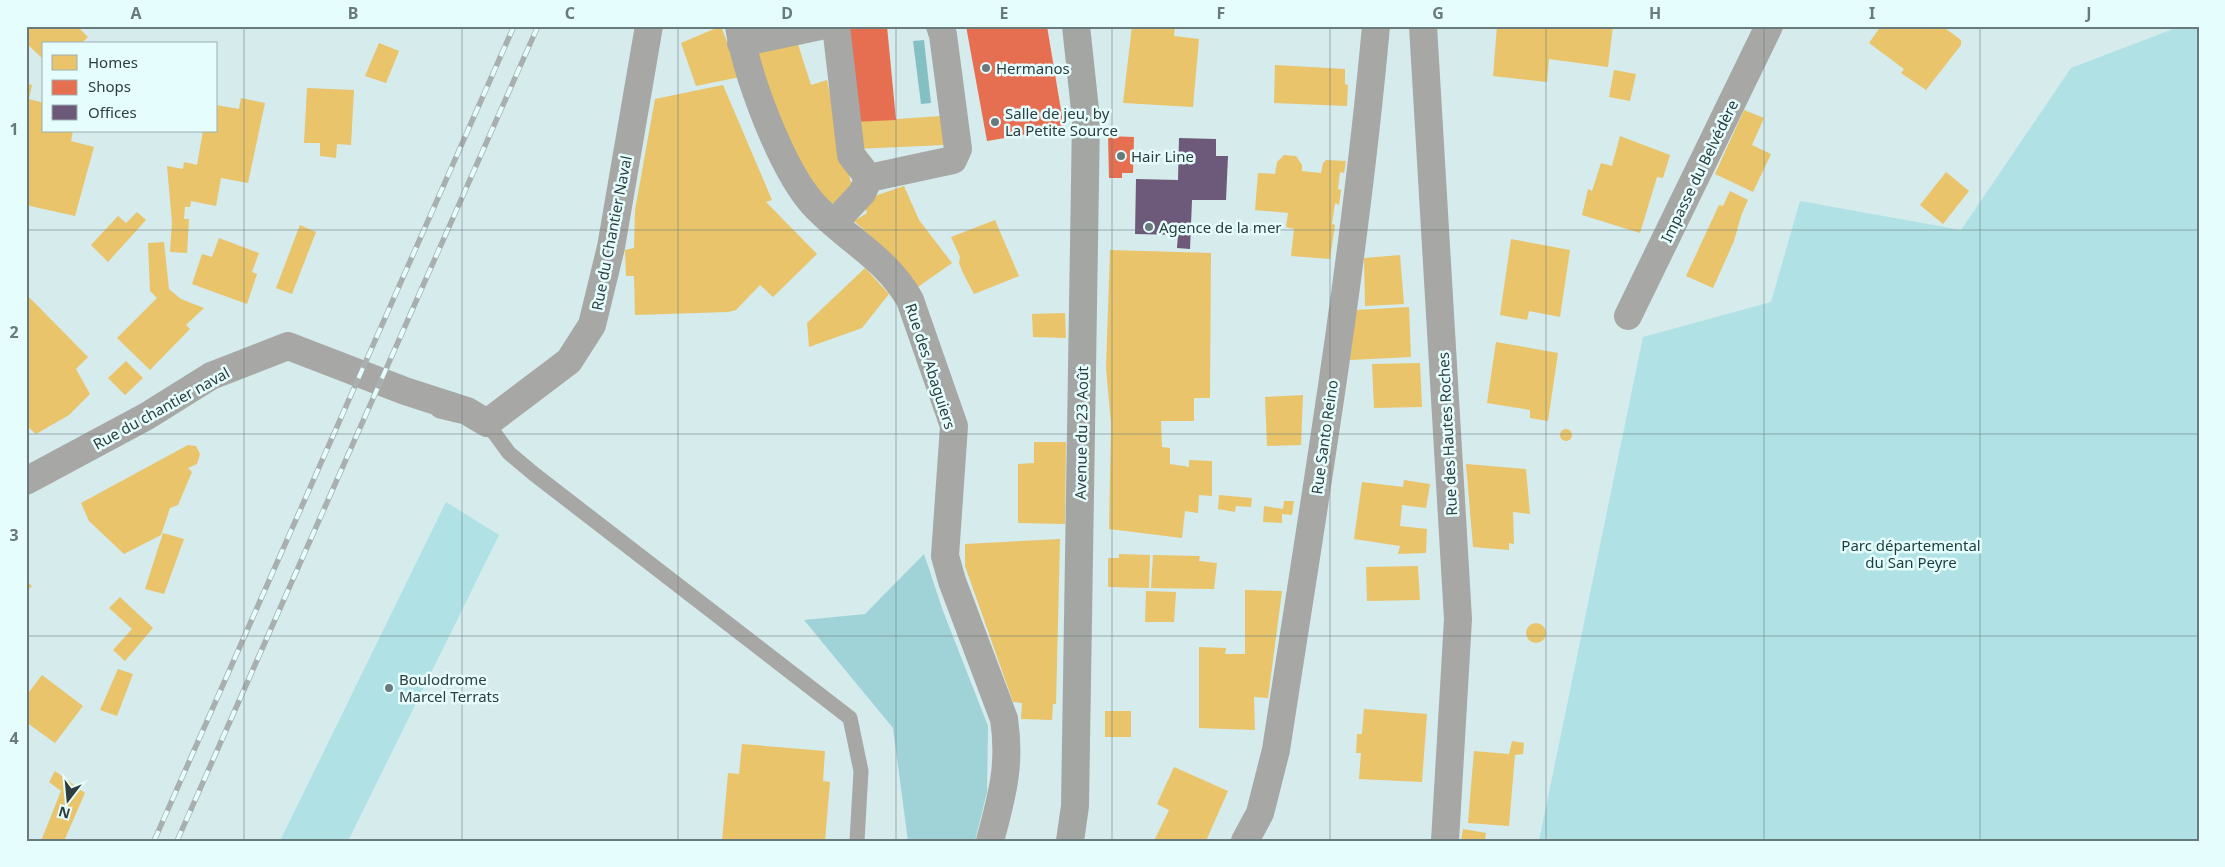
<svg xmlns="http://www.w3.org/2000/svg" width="2225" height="867" font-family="'Noto Sans',sans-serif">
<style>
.green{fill:#b0e1e4}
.forest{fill:#a0d3d7}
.water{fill:#84bfc3}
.homes{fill:#e9c46a}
.shops{fill:#e76f51}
.offices{fill:#6d597a}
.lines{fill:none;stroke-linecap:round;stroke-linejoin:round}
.lane{stroke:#a7a7a5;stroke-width:15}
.street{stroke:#a7a7a5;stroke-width:28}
.secondary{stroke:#a4a6a4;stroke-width:28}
.rail-casing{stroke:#a8b0af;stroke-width:5.5}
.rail{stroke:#e6fdfe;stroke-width:4;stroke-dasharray:11;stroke-linecap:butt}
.grid{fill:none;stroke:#687a7b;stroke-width:1;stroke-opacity:0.55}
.poi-dot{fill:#687a7b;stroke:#e6fdfe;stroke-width:2}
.labels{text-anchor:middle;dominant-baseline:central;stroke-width:5;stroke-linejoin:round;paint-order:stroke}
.poi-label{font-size:15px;fill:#2e3d3e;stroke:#e6fdfe;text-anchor:start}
.street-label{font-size:15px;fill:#2e3d3e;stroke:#e6fdfe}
.park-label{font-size:15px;fill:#193d40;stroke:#e6fdfe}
.neatline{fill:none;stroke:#687a7b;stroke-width:2}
.grid-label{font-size:16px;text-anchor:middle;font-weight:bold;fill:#687a7b}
</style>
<rect width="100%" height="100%" fill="#d5ebec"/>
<path class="green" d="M 2181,26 L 2199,26 L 2199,841 L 1539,841 L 1643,337 L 1771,302 L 1800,201 L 1961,230 L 2071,68 Z
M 446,502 L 499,535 L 348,841 L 280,841 Z"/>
<path class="forest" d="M 924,554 L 943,611 L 988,726 L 987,792 L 975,841 L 908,841 L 893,728 L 804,620 L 865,614 Z"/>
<path class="water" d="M 924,40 L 931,103 L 921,104 L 913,41 Z"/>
<path class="homes" d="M 26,26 L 77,26 L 88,37 L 83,42 L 85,44 L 44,44 L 44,60 L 26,43 Z
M 721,26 L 740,77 L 696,86 L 681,43 Z
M 1132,26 L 1175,26 L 1174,36 L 1199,39 L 1193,107 L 1123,103 Z
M 1497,26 L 1613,26 L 1608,67 L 1549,59 L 1547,82 L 1493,76 Z
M 1881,26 L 1942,26 L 1961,40 L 1961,45 L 1926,90 L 1901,73 L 1904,69 L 1869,43 Z
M 796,38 L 811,85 L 827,80 L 840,141 L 853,190 L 833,207 L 805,177 L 750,49 Z
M 379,43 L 399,51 L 386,83 L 365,76 Z
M 1275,65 L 1345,69 L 1345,84 L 1348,85 L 1347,106 L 1274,103 Z
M 1614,70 L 1636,74 L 1630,101 L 1609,97 Z
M 26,83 L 32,85 L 29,99 L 44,103 L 44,131 L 73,131 L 71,141 L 94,147 L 75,216 L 26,205 Z
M 723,85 L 772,200 L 766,202 L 817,254 L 773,297 L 760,285 L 736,310 L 728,312 L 635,315 L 634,276 L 626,276 L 625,250 L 634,248 L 635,210 L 655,99 Z
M 307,88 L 354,90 L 351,145 L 337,144 L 336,158 L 320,156 L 320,143 L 304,143 Z
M 241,98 L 265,103 L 248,183 L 221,178 L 216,206 L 191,201 L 190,207 L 185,207 L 184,219 L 189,219 L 187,253 L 170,252 L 172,222 L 167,166 L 183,169 L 184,162 L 197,165 L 203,131 L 216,131 L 216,105 L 239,109 Z
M 1744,110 L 1764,118 L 1752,145 L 1771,154 L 1753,192 L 1715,174 Z
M 941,116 L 944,145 L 856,149 L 853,122 Z
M 1620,136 L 1670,155 L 1663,178 L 1657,177 L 1640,233 L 1582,215 L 1588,189 L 1592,191 L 1601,163 L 1612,166 Z
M 1284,155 L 1296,156 L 1302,165 L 1302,171 L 1321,173 L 1323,163 L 1326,160 L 1346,161 L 1344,173 L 1340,172 L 1338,189 L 1341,190 L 1339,205 L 1335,203 L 1332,224 L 1335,225 L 1330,259 L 1291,256 L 1294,229 L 1286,227 L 1288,213 L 1255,210 L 1258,173 L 1275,174 L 1277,162 Z
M 1946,172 L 1969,191 L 1943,224 L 1920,205 Z
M 904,186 L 919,220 L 952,263 L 915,289 L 889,253 L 854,221 L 867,213 L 863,200 Z
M 1730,191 L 1748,200 L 1741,216 L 1734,241 L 1713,288 L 1686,276 L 1719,205 L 1723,206 Z
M 137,212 L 146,220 L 108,262 L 91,245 L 118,216 L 126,223 Z
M 995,220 L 1019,276 L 974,294 L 963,273 L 959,263 L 960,257 L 951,237 Z
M 300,225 L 316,232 L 292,294 L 276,288 Z
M 219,238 L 259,253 L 252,272 L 257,274 L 247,304 L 192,284 L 202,254 L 212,257 Z
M 1511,239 L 1570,250 L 1560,317 L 1529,311 L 1527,320 L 1500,315 Z
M 164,242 L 169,289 L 181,299 L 204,308 L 186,325 L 190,329 L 150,370 L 117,338 L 157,298 L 150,291 L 148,243 Z
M 1110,250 L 1211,253 L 1210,398 L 1194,398 L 1194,421 L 1161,421 L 1162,447 L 1170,448 L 1170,464 L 1189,467 L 1189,460 L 1212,461 L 1212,496 L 1199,495 L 1198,513 L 1185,511 L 1182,538 L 1109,529 L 1111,424 L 1106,368 Z
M 1400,255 L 1404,304 L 1365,306 L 1364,258 Z
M 865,268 L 889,294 L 862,328 L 809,347 L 807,323 Z
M 26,294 L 88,357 L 76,369 L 90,394 L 69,415 L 36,434 L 26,425 Z
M 1409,307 L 1411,357 L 1350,360 L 1356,310 Z
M 1065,313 L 1066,338 L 1033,337 L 1032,314 Z
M 1496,342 L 1558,353 L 1548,421 L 1530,418 L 1530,410 L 1487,403 Z
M 126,361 L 143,378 L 125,395 L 108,378 Z
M 1420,363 L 1422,407 L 1374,408 L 1372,364 Z
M 1303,395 L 1301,445 L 1267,446 L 1265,397 Z
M1560 435a6 6 0 1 1 12 0a6 6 0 1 1-12 0Z
M 1034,442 L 1066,442 L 1065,524 L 1018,523 L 1018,464 L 1034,463 Z
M 188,445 L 196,446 L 200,454 L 197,464 L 188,468 L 192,472 L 178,505 L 170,508 L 161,535 L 124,554 L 89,521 L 81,503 Z
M 1466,464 L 1526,469 L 1530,514 L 1513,512 L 1514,544 L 1509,543 L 1509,550 L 1473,547 Z
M 1404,480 L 1430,484 L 1426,508 L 1402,505 L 1400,526 L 1427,529 L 1426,553 L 1398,554 L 1400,546 L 1354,539 L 1362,482 L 1403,487 Z
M 1219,495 L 1252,498 L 1251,507 L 1236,506 L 1235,512 L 1218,509 Z
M 1284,501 L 1294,501 L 1292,515 L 1282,514 L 1282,523 L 1263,522 L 1264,506 L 1283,509 Z
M 163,533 L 184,539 L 164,594 L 145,589 Z
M 1060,539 L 1056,704 L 1053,704 L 1052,720 L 1021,719 L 1022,703 L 1013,702 L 965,566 L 965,544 Z
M 1119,554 L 1150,555 L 1149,588 L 1108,587 L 1108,558 L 1119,558 Z
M 1153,555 L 1200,556 L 1199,561 L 1217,563 L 1214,589 L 1151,588 Z
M 1418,566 L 1420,600 L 1367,601 L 1366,567 Z
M 26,581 L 32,586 L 26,592 Z
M 1245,590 L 1282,591 L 1268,698 L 1254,697 L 1255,730 L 1199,728 L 1199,647 L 1226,648 L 1225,654 L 1245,654 Z
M 1146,591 L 1176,592 L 1174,622 L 1145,622 Z
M 120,597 L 153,628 L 125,661 L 113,650 L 132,629 L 109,608 Z
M1526 633a10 10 0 1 1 20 0a10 10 0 1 1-20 0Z
M 118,669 L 133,674 L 117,716 L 100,710 Z
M 42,675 L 83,706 L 55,743 L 26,722 L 26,696 Z
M 1364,709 L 1427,714 L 1422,782 L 1359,779 L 1361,753 L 1356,753 L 1357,734 L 1362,734 Z
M 1105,711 L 1131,711 L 1131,737 L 1105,737 Z
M 1512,741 L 1524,743 L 1523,754 L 1515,755 L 1509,826 L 1468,823 L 1474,751 L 1509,754 Z
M 742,744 L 825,751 L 823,781 L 830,782 L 825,841 L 722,841 L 728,773 L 739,774 Z
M 1174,767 L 1228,791 L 1206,841 L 1154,841 L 1169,810 L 1157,804 Z
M 55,771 L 85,793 L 64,841 L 41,841 L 61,791 L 49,782 Z
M 1463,829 L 1486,833 L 1485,841 L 1461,841 Z"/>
<path class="shops" d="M 843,26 L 887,26 L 896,120 L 853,122 Z
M 966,26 L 1047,26 L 1064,128 L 987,141 Z
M 1108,136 L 1134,137 L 1133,173 L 1122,173 L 1122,178 L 1109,178 Z"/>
<path class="offices" d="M 1179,138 L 1216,139 L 1216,156 L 1228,156 L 1226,200 L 1192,200 L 1190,249 L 1177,248 L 1178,235 L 1135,234 L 1136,179 L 1178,180 Z"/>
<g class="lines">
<path class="lane" d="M 487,423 L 509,453 L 534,474 L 850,718 L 861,771 L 857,841"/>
<path class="street" d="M 739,26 C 746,74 781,168 813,204 C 845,239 886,257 910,300 L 954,426 L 945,556 L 952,581 L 1004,719 C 1011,765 1002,796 990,841
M 836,26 L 851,155 L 869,178
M 1423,26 L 1458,619 L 1445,841
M 741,43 L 820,26
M 834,223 L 862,193 L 869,178 L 953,160 L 958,149 L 943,35 L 940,26
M 1628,316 L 1769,26
M 467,411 L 487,423 L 569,361 L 592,325 L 611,247 L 649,26
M 26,481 L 147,416 L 211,376 L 288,346 L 405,391 L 467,411 L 442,405
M 1245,841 L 1260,813 L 1276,750 C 1313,509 1354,269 1376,26"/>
<path class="secondary" d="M 1070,841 L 1075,806 L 1086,119 L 1076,26"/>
<defs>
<path id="rail" d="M 154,841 L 514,26
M 177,841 L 538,26"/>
</defs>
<use href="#rail" class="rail-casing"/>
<use href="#rail" class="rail"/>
</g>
<path class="grid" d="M 244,26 L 244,841M 462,26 L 462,841M 678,26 L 678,841M 896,26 L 896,841M 1112,26 L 1112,841M 1330,26 L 1330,841M 1546,26 L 1546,841M 1764,26 L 1764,841M 1980,26 L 1980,841M 26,230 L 2199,230M 26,434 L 2199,434M 26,636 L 2199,636"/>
<g class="poi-dot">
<circle cx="986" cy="68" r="5"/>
<circle cx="995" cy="122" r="5"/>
<circle cx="1121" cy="156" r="5"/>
<circle cx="1149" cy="227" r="5"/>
<circle cx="389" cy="688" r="5"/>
</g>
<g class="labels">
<g class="poi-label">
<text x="996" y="68">Hermanos</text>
<text x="1005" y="113">Salle de jeu, by<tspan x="1005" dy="17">La Petite Source</tspan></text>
<text x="1131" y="156">Hair Line</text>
<text x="1159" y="227">Agence de la mer</text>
<text x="399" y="679">Boulodrome<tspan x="399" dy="17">Marcel Terrats</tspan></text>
</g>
<g class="street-label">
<text transform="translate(1699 171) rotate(-64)">Impasse du Belvédère</text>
<text transform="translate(611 233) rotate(-79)">Rue du Chantier Naval</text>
<text transform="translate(931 366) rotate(72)">Rue des Abaguiers</text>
<text transform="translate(161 408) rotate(-29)">Rue du chantier naval</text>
<text transform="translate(1081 433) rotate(-89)">Avenue du 23 Août</text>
<text transform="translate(1447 434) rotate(-93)">Rue des Hautes Roches</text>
<text transform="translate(1324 437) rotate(-82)">Rue Santo Reino</text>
</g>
<g class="park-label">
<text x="1911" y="545">Parc départemental<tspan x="1911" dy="17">du San Peyre</tspan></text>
</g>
</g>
<rect width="2225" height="867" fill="none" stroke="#e6fdfe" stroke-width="55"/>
<rect x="42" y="42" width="175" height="90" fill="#e6fdfe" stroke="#9cb0b1"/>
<rect x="52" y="55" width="25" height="15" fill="#e9c46a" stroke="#9cb0b1"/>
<text x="88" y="68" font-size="15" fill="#2e3d3e">Homes</text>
<rect x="52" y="80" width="25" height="15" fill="#e76f51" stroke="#9cb0b1"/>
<text x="88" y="92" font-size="15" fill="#2e3d3e">Shops</text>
<rect x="52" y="105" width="25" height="15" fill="#6d597a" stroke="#9cb0b1"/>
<text x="88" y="118" font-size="15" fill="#2e3d3e">Offices</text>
<g transform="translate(68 800) rotate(196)" stroke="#e6fdfe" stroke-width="4" paint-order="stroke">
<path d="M0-4L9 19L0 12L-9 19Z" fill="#2e3d3e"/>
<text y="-8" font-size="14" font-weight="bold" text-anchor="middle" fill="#2e3d3e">N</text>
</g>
<rect x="28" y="28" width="2170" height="812" class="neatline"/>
<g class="grid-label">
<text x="136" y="19">A</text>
<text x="353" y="19">B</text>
<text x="570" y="19">C</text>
<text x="787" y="19">D</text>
<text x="1004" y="19">E</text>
<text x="1221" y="19">F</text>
<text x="1438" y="19">G</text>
<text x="1655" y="19">H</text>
<text x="1872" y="19">I</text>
<text x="2089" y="19">J</text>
<text x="14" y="135">1</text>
<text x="14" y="338">2</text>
<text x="14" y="541">3</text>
<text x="14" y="744">4</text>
</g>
</svg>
